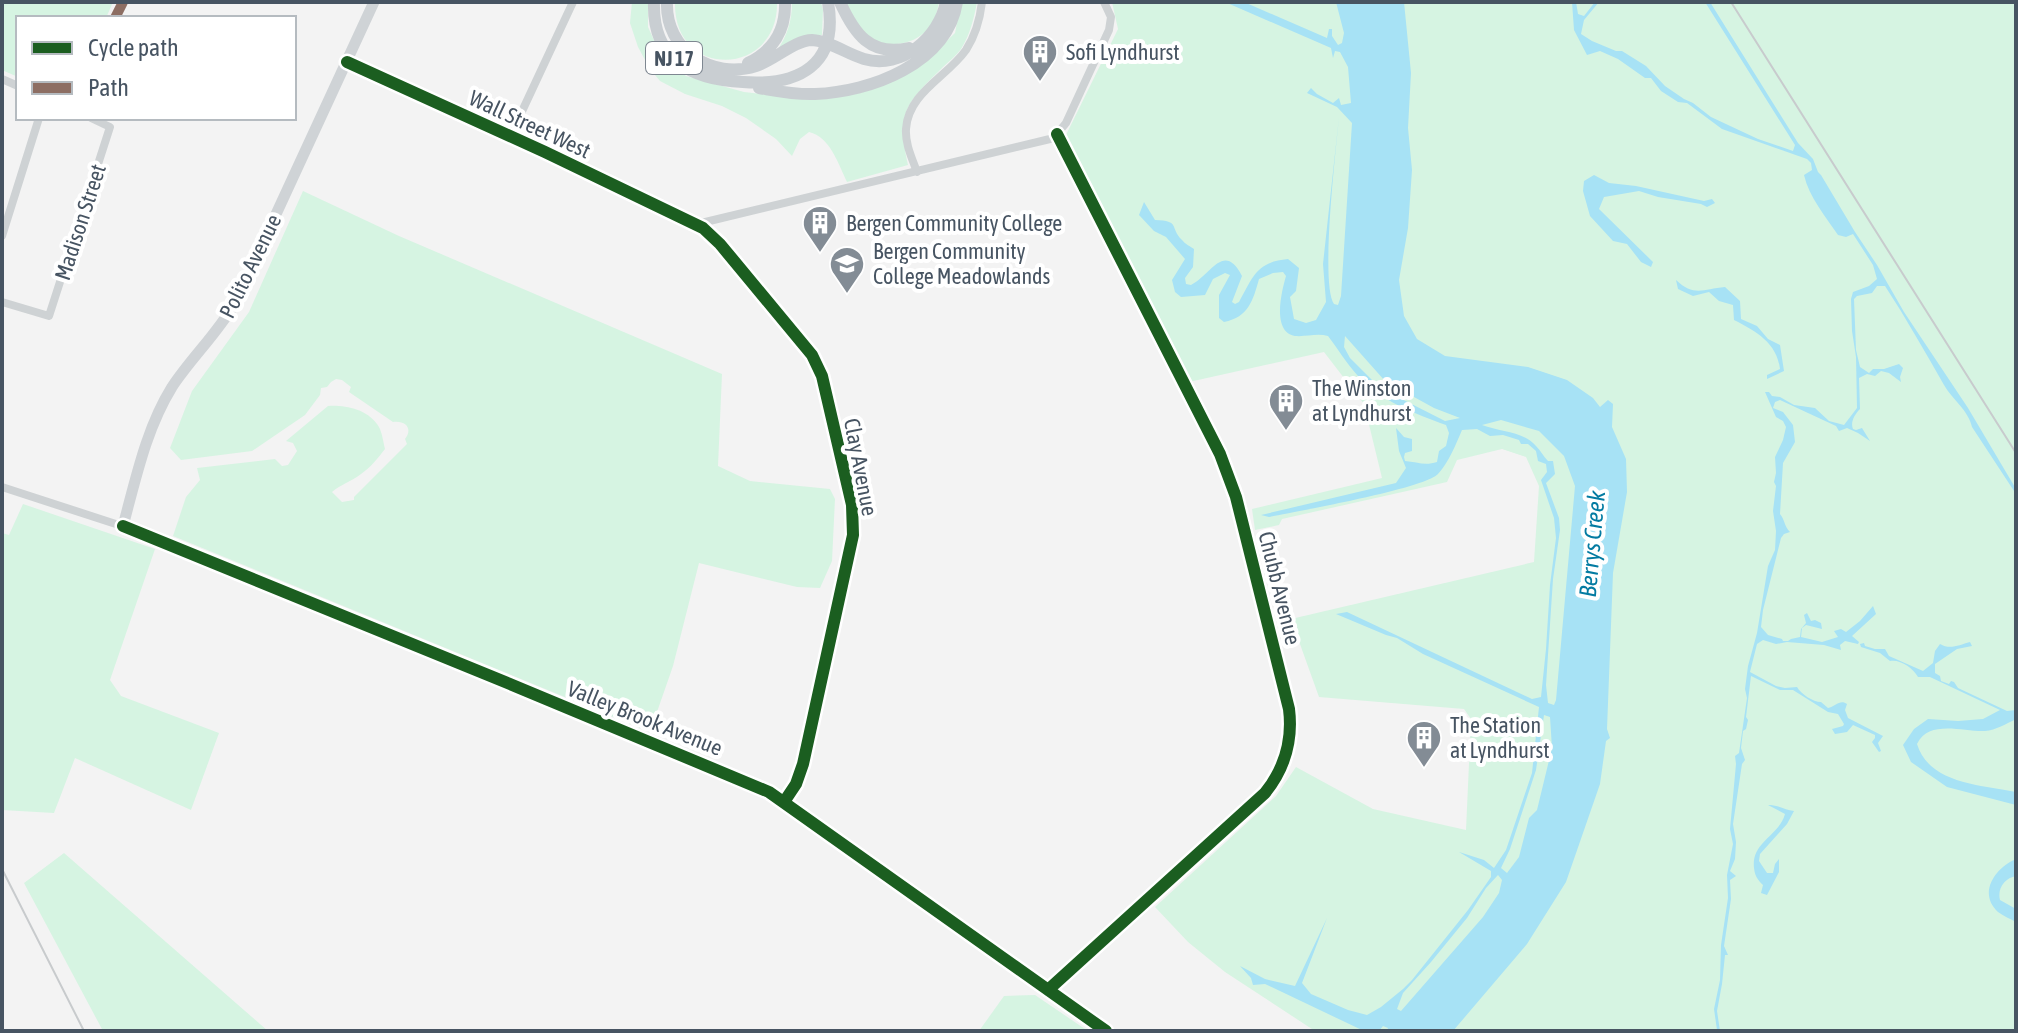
<svg xmlns="http://www.w3.org/2000/svg" width="2018" height="1033" font-family="'Asap Condensed',sans-serif">
<style>
.green{fill:#d6f4e2}
.water{fill:#a7e2f5;fill-rule:evenodd}
.lines{fill:none;stroke-linecap:round;stroke-linejoin:round}
.street{stroke:#ced2d4;stroke-width:8}
.secondary{stroke:#cfd3d6;stroke-width:11}
.primary{stroke:#c9ced2;stroke-width:12}
.rail{stroke:#c8cbcd;stroke-width:2}
.quiet{stroke:#8d6e63;stroke-width:10;stroke-dasharray:20 10;stroke-linecap:butt}
.cycleway-casing{stroke:#fff;stroke-width:17}
.cycleway{stroke:#1b5e20;stroke-width:12}
.labels{text-anchor:middle;dominant-baseline:central;stroke-width:8;stroke-linejoin:round;paint-order:stroke}
.shield{fill:#fff;stroke:#7e8791;stroke-width:2}
.shield-label{font-size:20px;font-weight:bold;fill:#475462}
.poi-label{font-size:22px;fill:#475462;stroke:#fff;text-anchor:start}
.street-label{font-size:22px;fill:#475462;stroke:#fff}
.water-label{font-size:24px;font-style:italic;fill:#037ba2;stroke:#fff}
</style>
<rect width="100%" height="100%" fill="#f3f3f3"/>
<path class="green" d="M 2,2 L 113,2 L 106,18 L 18,18 L 18,77 L 2,70 Z
M 632,2 L 648,2 L 648,27 L 662,58 L 686,76 L 744,92 L 806,99 L 856,94 L 934,53 L 955,33 L 961,2 L 977,2 C 974,18 970,35 961,49 C 956,56 949,61 943,67 C 906,104 896,111 908,165 L 847,182 C 838,163 830,137 809,132 L 800,139 L 792,156 L 776,139 L 746,118 L 722,106 L 685,94 L 660,81 L 650,69 L 638,47 L 630,23 Z
M 675,2 L 777,2 C 779,78 673,80 675,2 Z
M 792,2 L 821,2 L 823,10 L 822,35 L 808,35 L 777,51 C 787,35 792,22 792,2 Z
M 845,2 L 939,2 C 935,30 916,46 887,44 C 883,44 878,44 875,42 C 859,34 853,17 845,2 Z
M 1112,2 L 2016,2 L 2016,1031 L 1315,1031 L 1225,972 L 1188,942 L 1155,907 L 1276,796 L 1296,767 L 1373,809 L 1466,830 L 1471,719 L 1464,709 L 1319,697 L 1291,619 L 1534,562 L 1539,486 L 1526,457 L 1502,449 L 1457,460 L 1447,482 L 1282,519 L 1279,525 L 1255,530 L 1252,509 L 1382,478 L 1364,404 L 1324,352 L 1189,382 L 1065,137 L 1118,29 Z
M 303,191 L 399,236 L 722,374 L 718,466 L 750,481 L 830,489 L 835,499 L 832,561 L 820,588 L 797,587 L 699,563 L 673,666 L 650,732 L 173,536 L 186,497 L 200,480 L 197,468 L 275,459 L 282,466 L 288,465 L 297,451 L 293,443 L 286,441 L 328,406 C 345,405 366,409 377,424 C 382,430 383,441 385,449 C 378,458 371,467 361,474 C 351,482 341,484 332,492 L 342,502 L 354,500 L 354,497 L 407,444 L 405,439 C 413,429 406,420 393,422 L 349,392 L 351,387 L 342,380 L 336,379 L 331,382 L 327,387 L 321,388 L 320,395 L 305,415 L 252,451 L 181,460 L 170,448 L 192,391 L 249,312 Z
M 23,504 L 155,549 L 110,680 L 121,696 L 219,733 L 191,810 L 75,758 L 54,813 L 2,810 L 2,533 L 9,535 Z
M 64,853 L 268,1031 L 103,1031 L 24,883 Z
M 1035,995 L 1088,1031 L 979,1031 L 1004,996 Z"/>
<path class="water" d="M 1225,2 L 1244,2 L 1327,38 L 1329,29 L 1332,29 L 1332,36 L 1338,45 L 1342,43 L 1344,33 L 1336,2 L 1404,2 L 1411,73 L 1408,128 L 1412,170 L 1408,228 L 1399,280 L 1404,316 L 1417,339 L 1445,356 L 1528,367 L 1567,380 L 1593,398 L 1600,407 L 1608,400 L 1613,404 L 1612,427 L 1626,459 L 1627,492 L 1613,573 L 1607,729 L 1610,738 L 1606,741 L 1600,784 L 1566,882 L 1527,944 L 1453,1031 L 1387,1031 L 1388,1028 L 1383,1026 L 1379,1031 L 1364,1031 L 1265,984 L 1253,985 L 1251,978 L 1240,966 L 1265,979 L 1295,986 L 1327,918 L 1302,983 L 1311,994 L 1348,1010 L 1367,1015 L 1381,1007 L 1403,989 L 1412,980 L 1468,910 L 1491,877 L 1491,871 L 1459,852 L 1484,860 L 1494,868 L 1506,850 L 1532,773 L 1539,707 L 1423,654 L 1397,638 L 1386,635 L 1336,614 L 1347,612 L 1532,699 L 1541,697 L 1546,649 L 1550,585 L 1556,538 L 1554,518 L 1541,480 L 1547,472 L 1546,464 L 1538,461 L 1536,451 L 1528,444 L 1521,444 L 1519,440 L 1503,435 L 1490,436 L 1477,429 L 1462,430 C 1456,444 1449,462 1438,474 C 1423,489 1298,511 1269,517 L 1261,515 L 1396,483 L 1406,468 L 1399,451 L 1396,428 L 1404,437 L 1412,439 L 1412,451 L 1405,453 L 1404,457 L 1405,461 C 1417,462 1425,466 1437,462 L 1439,451 L 1446,446 L 1449,433 L 1446,425 C 1416,414 1380,401 1358,376 C 1347,364 1338,349 1328,336 C 1317,333 1306,337 1295,336 C 1271,332 1282,290 1286,276 L 1283,272 L 1273,273 L 1259,279 C 1253,300 1249,317 1224,322 L 1219,318 L 1219,295 L 1230,275 L 1225,273 L 1213,279 L 1205,295 L 1181,297 L 1175,292 L 1172,280 L 1185,259 L 1166,237 L 1154,231 L 1139,215 L 1144,202 L 1155,220 C 1181,221 1169,227 1182,240 C 1185,244 1190,246 1194,249 L 1193,267 L 1185,278 L 1186,284 L 1191,285 C 1211,275 1224,241 1242,276 L 1232,302 L 1235,304 L 1239,302 C 1253,277 1256,262 1288,259 L 1299,268 L 1296,291 L 1290,297 L 1294,319 L 1306,323 L 1316,320 L 1326,302 L 1323,264 L 1339,117 C 1336,149 1320,284 1334,304 L 1338,305 L 1341,296 L 1352,123 L 1337,107 L 1307,93 L 1311,88 L 1317,94 L 1333,103 L 1339,98 L 1341,105 L 1351,103 L 1348,67 L 1340,52 L 1335,51 L 1333,58 L 1331,48 ZM 1345,336 L 1385,381 L 1434,408 L 1460,418 L 1445,421 L 1380,388 L 1350,358 L 1344,347 ZM 1501,420 L 1539,431 L 1564,456 L 1575,486 L 1556,700 L 1554,705 L 1548,703 L 1546,685 L 1553,579 L 1560,530 L 1559,518 L 1546,483 L 1555,474 L 1553,461 L 1548,461 C 1543,456 1541,451 1536,446 C 1523,431 1500,432 1482,425 ZM 1544,715 L 1550,717 L 1552,748 L 1537,810 L 1529,818 L 1519,857 L 1507,873 L 1501,868 L 1510,849 L 1536,770 ZM 1498,875 L 1502,880 L 1499,893 L 1483,917 L 1401,1011 L 1397,1009 L 1403,993 L 1431,962 L 1467,918 L 1486,888 Z
M 1572,2 L 1576,2 L 1578,14 L 1584,16 L 1595,2 L 1599,2 L 1584,20 L 1581,34 L 1592,41 L 1616,51 L 1622,51 L 1646,66 L 1665,86 L 1684,99 L 1693,103 L 1711,117 L 1758,139 L 1793,151 L 1795,145 L 1705,2 L 1710,2 L 1798,143 L 1813,159 L 1818,172 L 1821,175 L 1855,232 L 1877,265 L 1904,312 L 1968,408 L 2016,489 L 2016,494 L 1972,427 C 1969,411 1952,399 1944,385 C 1925,352 1906,318 1885,286 L 1877,286 L 1872,293 L 1857,296 L 1854,299 L 1856,350 L 1860,367 L 1869,373 L 1873,369 L 1884,369 L 1899,364 L 1903,368 L 1900,377 L 1901,382 L 1889,373 L 1881,371 L 1875,376 L 1867,374 L 1859,378 L 1860,409 C 1855,414 1850,422 1853,429 L 1856,430 L 1862,428 L 1870,441 L 1858,433 L 1847,428 L 1839,431 L 1836,426 L 1780,400 L 1775,402 L 1773,408 L 1783,412 L 1793,425 L 1795,442 L 1783,463 L 1780,514 C 1785,520 1784,526 1790,532 L 1784,534 L 1781,538 L 1763,610 L 1761,627 L 1768,635 L 1782,639 L 1783,641 L 1788,641 L 1791,639 L 1800,637 L 1801,629 L 1806,623 L 1804,615 L 1807,613 L 1811,621 L 1815,620 L 1821,623 L 1822,629 L 1806,625 L 1802,628 L 1801,637 L 1822,642 L 1838,637 L 1834,631 L 1841,629 L 1846,632 L 1860,621 L 1873,606 L 1876,614 L 1852,636 L 1859,642 L 1858,644 L 1845,641 L 1840,645 L 1841,650 L 1824,645 L 1787,642 L 1776,644 L 1763,640 L 1757,644 L 1750,672 L 1776,686 L 1785,688 L 1797,687 C 1801,694 1813,702 1821,702 L 1828,708 C 1835,707 1840,699 1847,704 L 1845,710 L 1848,718 L 1883,736 L 1878,743 L 1881,751 L 1879,752 L 1872,742 L 1875,738 L 1875,735 L 1853,725 L 1847,732 L 1835,734 L 1832,729 L 1843,726 L 1844,724 L 1838,714 L 1828,712 L 1793,690 L 1780,690 L 1751,676 L 1746,717 L 1748,720 L 1746,729 L 1743,731 L 1741,748 L 1745,760 L 1742,764 L 1733,824 L 1736,842 L 1735,859 L 1730,871 L 1736,876 L 1730,880 L 1731,899 L 1724,946 L 1728,955 L 1725,955 L 1722,984 L 1717,1011 L 1720,1031 L 1717,1030 L 1714,1009 L 1720,980 L 1721,945 L 1728,898 L 1727,875 L 1733,844 L 1730,829 L 1736,764 L 1735,756 L 1739,753 L 1747,698 L 1745,689 L 1748,666 L 1757,633 L 1768,566 L 1775,550 L 1776,531 L 1773,511 L 1776,486 L 1774,482 L 1776,473 L 1775,457 L 1783,440 L 1786,427 L 1783,421 L 1776,417 L 1765,392 L 1769,392 L 1772,396 L 1780,397 L 1794,405 L 1815,408 L 1829,421 L 1844,425 L 1857,408 L 1856,357 L 1852,331 L 1851,299 L 1853,292 L 1869,286 L 1877,279 L 1873,265 L 1853,234 L 1846,237 L 1838,235 C 1826,217 1809,197 1804,175 L 1812,170 L 1811,163 L 1807,159 L 1722,129 L 1687,103 L 1678,102 L 1661,91 L 1651,78 L 1645,78 L 1618,59 L 1600,51 L 1587,55 L 1574,30 Z
M 1594,175 L 1609,183 L 1636,186 L 1704,201 L 1712,199 L 1715,203 L 1707,207 L 1701,204 L 1658,197 L 1639,191 L 1604,197 L 1599,209 L 1653,262 L 1651,267 L 1641,262 L 1627,244 L 1613,241 L 1590,216 L 1583,191 L 1584,181 Z
M 1676,280 C 1694,297 1703,289 1725,287 L 1740,301 L 1741,319 L 1757,326 L 1768,339 L 1780,345 L 1784,371 L 1767,379 L 1767,375 L 1780,369 C 1777,343 1756,331 1734,320 L 1733,305 L 1719,301 L 1709,292 L 1693,296 L 1678,289 Z
M 1970,642 L 1972,646 L 1957,649 L 1935,664 L 1935,673 L 1940,676 L 1941,681 L 1949,684 L 1951,681 L 1954,682 L 1958,688 L 2007,711 L 2016,710 L 2016,719 C 2006,724 1996,730 1985,731 C 1963,732 1929,719 1917,744 C 1929,784 1982,785 2016,792 L 2016,805 L 1947,787 L 1911,762 L 1903,745 L 1914,729 L 1928,719 L 1958,721 L 1983,719 L 2000,710 L 1930,677 L 1918,677 C 1913,668 1900,659 1890,661 L 1880,653 L 1861,647 L 1860,644 L 1864,643 L 1865,646 L 1875,649 L 1885,649 L 1889,656 L 1923,671 L 1933,663 L 1935,651 L 1940,644 C 1950,650 1959,645 1970,642 Z
M 1768,805 C 1776,804 1785,810 1794,811 L 1787,824 L 1760,854 L 1759,861 L 1767,873 L 1773,873 L 1775,864 L 1779,859 L 1779,872 L 1767,895 L 1761,893 L 1763,885 C 1757,879 1755,876 1754,868 C 1751,842 1779,836 1785,814 Z
M 2016,859 L 2016,876 C 2005,878 1997,888 2000,900 L 2016,909 L 2016,922 C 2011,919 2003,916 1998,912 C 1977,893 1996,867 2016,859 Z"/>
<g class="lines">
<path class="street" d="M 347,62 L 545,152 L 703,228 L 720,244 L 812,355 L 822,376 L 852,505 L 853,535 L 803,764 L 796,784 L 784,802
M 2,79 L 18,86
M 510,137 L 573,2
M 917,172 C 912,158 905,144 906,129 C 908,93 947,77 966,50 C 975,36 980,19 982,2
M 697,224 L 1050,139 L 1057,134 L 1066,123 L 1109,30 L 1111,17 L 1104,2
M 2,236 L 39,118
M 2,302 L 49,316 L 110,127 L 91,118
M 2,487 L 125,527 L 751,783 L 784,802 L 1106,1031
M 1048,990 L 1265,793 C 1285,768 1293,741 1289,709 L 1236,497 L 1220,454 L 1057,134"/>
<path class="secondary" d="M 123,526 C 136,478 146,429 172,387 C 191,358 217,334 235,303 L 374,2"/>
<path class="primary" d="M 654,2 C 652,60 692,80 743,82 C 799,86 839,65 828,2
M 667,2 C 665,50 712,80 756,66 C 773,61 795,40 812,40 C 830,41 847,54 864,59 C 902,70 939,37 946,2
M 840,2 C 854,33 870,57 909,48
M 748,63 C 773,51 786,30 785,2
M 759,88 C 777,91 796,95 815,94 C 870,92 947,64 957,2"/>
<path class="rail" d="M 1731,2 L 2016,453
M 2,869 L 84,1031"/>
<path class="quiet" d="M 115,18 L 123,2"/>
<defs>
<path id="cycleway" d="M 347,62 L 545,152 L 703,228 L 720,244 L 812,355 L 822,376 L 852,505 L 853,535 L 803,764 L 796,784 L 784,802
M 123,526 L 510,684 L 769,792 L 1106,1031
M 1048,990 L 1265,793 C 1285,768 1293,741 1289,709 L 1236,497 L 1220,454 L 1057,134"/>
</defs>
<use href="#cycleway" class="cycleway-casing"/>
<use href="#cycleway" class="cycleway"/>
</g>
<defs>
<symbol id="building-pin" viewBox="-11 -11 22 30"><path d="M0 17L-7.5 6A9.5 9.5 0 1 1 7.5 6Z" fill="#838c95" stroke="#fff"/><path d="M-4-6H4V6H1V3H-1V6H-4ZM-2.5-4.3h1.7v1.8h-1.7ZM.8-4.3h1.7v1.8H.8ZM-2.5-1h1.7V.8h-1.7ZM.8-1h1.7V.8H.8Z" fill="#fff"/></symbol>
<symbol id="university-pin" viewBox="-11 -11 22 30"><path d="M0 17L-7.5 6A9.5 9.5 0 1 1 7.5 6Z" fill="#838c95" stroke="#fff"/><path d="M0-5L7-2L0 1L-7-2ZM-4 1L0 2.5L4 1V4Q0 6-4 4Z" fill="#fff"/></symbol>
</defs>
<g fill-rule="evenodd">
<use href="#building-pin" x="1020" y="32" width="40" height="54"/>
<use href="#building-pin" x="800" y="203" width="40" height="54"/>
<use href="#university-pin" x="827" y="244" width="40" height="54"/>
<use href="#building-pin" x="1266" y="381" width="40" height="54"/>
<use href="#building-pin" x="1404" y="718" width="40" height="54"/>
</g>
<g class="labels">
<rect class="shield" x="646" y="42" width="56" height="32" rx="6"/>
<g class="shield-label">
<text x="674" y="58">NJ 17</text>
</g>
<g class="poi-label">
<text x="1066" y="52">Sofi Lyndhurst</text>
<text x="846" y="223">Bergen Community College</text>
<text x="873" y="251">Bergen Community<tspan x="873" dy="25">College Meadowlands</tspan></text>
<text x="1312" y="388">The Winston<tspan x="1312" dy="25">at Lyndhurst</tspan></text>
<text x="1450" y="725">The Station<tspan x="1450" dy="25">at Lyndhurst</tspan></text>
</g>
<g class="street-label">
<text transform="translate(530 124) rotate(25)">Wall Street West</text>
<text transform="translate(80 222) rotate(-72)">Madison Street</text>
<text transform="translate(250 266) rotate(-64)">Polito Avenue</text>
<text transform="translate(861 467) rotate(79)">Clay Avenue</text>
<text transform="translate(1280 588) rotate(76)">Chubb Avenue</text>
<text transform="translate(645 718) rotate(22)">Valley Brook Avenue</text>
</g>
<g class="water-label">
<text transform="translate(1592 544) rotate(-85)">Berrys Creek</text>
</g>
</g>
<rect width="2018" height="1033" fill="none" stroke="#475462" stroke-width="8"/>
<rect x="16" y="16" width="280" height="104" fill="#ffffff" stroke="#b5bbc0" stroke-width="2"/>
<rect x="32" y="42" width="40" height="12" fill="#1b5e20" stroke="#b5bbc0" stroke-width="2"/>
<text x="88" y="56" font-size="24" fill="#475462">Cycle path</text>
<rect x="32" y="82" width="40" height="12" fill="#8d6e63" stroke="#b5bbc0" stroke-width="2"/>
<text x="88" y="96" font-size="24" fill="#475462">Path</text>
</svg>
